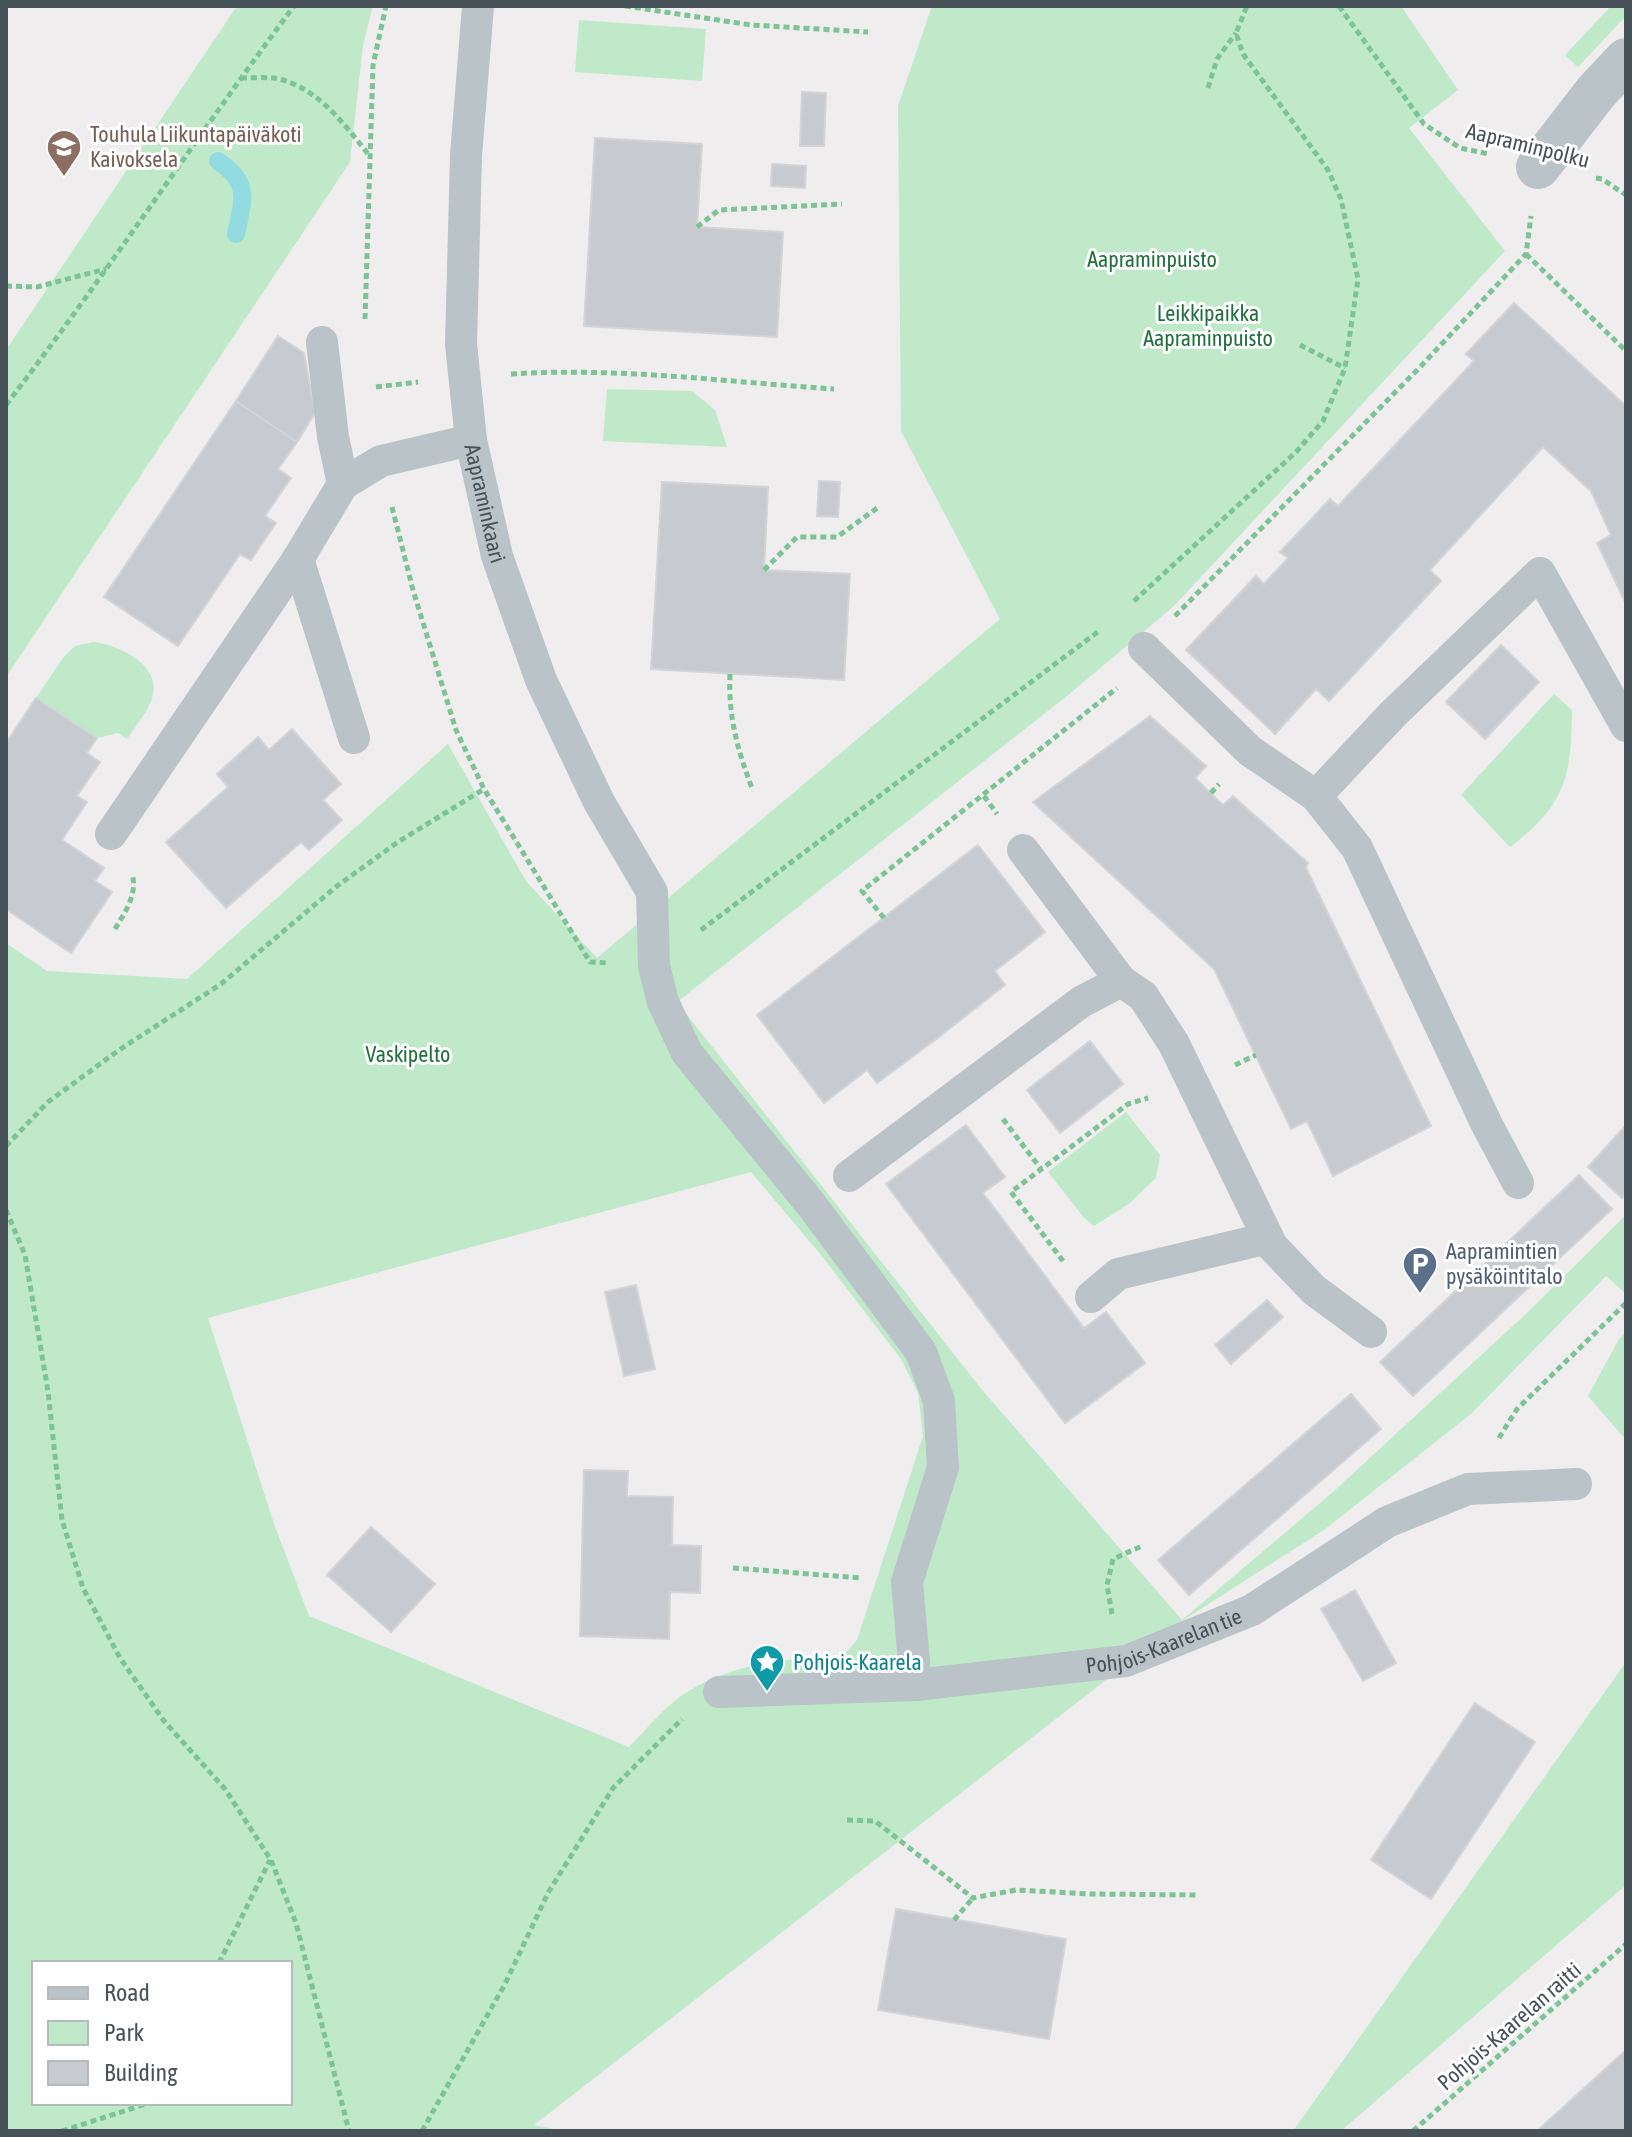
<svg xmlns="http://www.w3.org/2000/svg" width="1632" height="2137" font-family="'Asap Condensed',sans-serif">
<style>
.green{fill:#c0e9ca;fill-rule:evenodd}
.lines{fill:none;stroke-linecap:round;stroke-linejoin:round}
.stream{stroke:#92dbe1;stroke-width:18}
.building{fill:#c7cbcf;stroke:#d2d4d8;stroke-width:2}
.path{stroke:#7cc396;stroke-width:5;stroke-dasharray:6 4;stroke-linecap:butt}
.service{stroke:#bac3c8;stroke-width:32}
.minor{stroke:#bac3c8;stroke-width:44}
.labels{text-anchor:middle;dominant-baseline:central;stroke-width:6;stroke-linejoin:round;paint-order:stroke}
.education-label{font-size:22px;fill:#785e54;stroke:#fff;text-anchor:start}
.street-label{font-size:22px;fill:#475258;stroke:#fff}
.park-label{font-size:22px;fill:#21703e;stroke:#fff}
.service-label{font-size:22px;fill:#4e5e75;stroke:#fff;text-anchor:start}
.culture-label{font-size:22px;fill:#0d838f;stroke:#fff;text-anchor:start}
</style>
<rect width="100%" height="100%" fill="#efeded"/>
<path class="green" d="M 237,6 L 373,6 L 363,45 L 350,162 L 6,677 L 6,350 Z
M 932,6 L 1401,6 L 1458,90 L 1409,128 L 1505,251 L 1174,606 L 1067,696 L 677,1002 L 983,1391 L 1182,1620 L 1333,1492 L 1528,1312 L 1626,1215 L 1626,1294 L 1606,1276 L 1472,1413 L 1324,1530 L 1182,1621 L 534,2125 L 564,2131 L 6,2131 L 6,943 L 47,971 L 187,979 L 448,744 L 526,881 L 597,958 L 1000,619 L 901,431 L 898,106 ZM 751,1172 L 821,1255 L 901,1359 L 918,1393 L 923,1436 L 857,1640 L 843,1656 C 789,1658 734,1663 687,1692 C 666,1705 647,1729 629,1747 L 309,1616 L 274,1524 L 208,1318 ZM 34,1963 L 290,1963 L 290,2103 L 34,2103 Z
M 1611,6 L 1626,6 L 1626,16 L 1578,67 L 1565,55 Z
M 579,20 L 706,29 L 702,81 L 575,72 Z
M 607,389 L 692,391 L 715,410 L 727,447 L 603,441 Z
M 94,642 C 122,646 165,667 151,701 C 146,714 135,727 127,739 L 118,733 L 97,738 L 36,698 L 63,658 L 75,646 Z
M 1554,694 L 1572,710 C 1571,778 1566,804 1510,847 L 1461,795 Z
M 1126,1112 L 1160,1155 L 1156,1178 L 1130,1203 L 1094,1226 L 1085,1219 L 1048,1172 Z
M 1626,1332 L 1626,1440 L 1588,1396 L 1619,1339 Z
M 1626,1662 L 1626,1885 L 1341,2131 L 1293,2131 Z"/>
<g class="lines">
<path class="stream" d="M 218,161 C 251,183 243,199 236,234"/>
</g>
<path class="building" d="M 802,92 L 826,93 L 824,146 L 800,146 Z
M 595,138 L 702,144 L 697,227 L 783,232 L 777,337 L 584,326 Z
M 772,164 L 806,166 L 805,188 L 771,186 Z
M 1514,303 L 1626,406 L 1626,604 L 1597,543 L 1611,535 L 1591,491 L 1543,447 L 1430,570 L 1441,581 L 1329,701 L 1316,689 L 1275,734 L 1186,650 L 1256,576 L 1264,584 L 1288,558 L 1280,552 L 1330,499 L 1338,506 L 1474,361 L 1466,354 Z
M 278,336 L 304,353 L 315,413 L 297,442 L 236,401 Z
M 236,401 L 297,442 L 278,469 L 291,478 L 265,516 L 276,523 L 251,560 L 240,554 L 178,646 L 104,597 Z
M 819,481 L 840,482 L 838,517 L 817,516 Z
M 662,482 L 768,487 L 764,570 L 850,574 L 844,680 L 651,669 Z
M 1501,645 L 1539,682 L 1485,739 L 1446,702 Z
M 36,698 L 97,738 L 87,753 L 100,762 L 77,796 L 87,802 L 62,840 L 104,868 L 95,881 L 112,892 L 71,953 L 6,909 L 6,743 Z
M 1150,716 L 1206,766 L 1195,778 L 1223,805 L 1233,796 L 1308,863 L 1306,868 L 1431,1126 L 1333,1176 L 1307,1121 L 1291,1129 L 1214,969 L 1033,802 Z
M 292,729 L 341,784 L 323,800 L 342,820 L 309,850 L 301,842 L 226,908 L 166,842 L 228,787 L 217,774 L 258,737 L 269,750 Z
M 978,845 L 1045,932 L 995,971 L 1005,985 L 939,1037 L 877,1083 L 867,1070 L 824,1103 L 757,1015 Z
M 1090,1041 L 1123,1084 L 1060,1133 L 1027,1090 Z
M 966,1125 L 1005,1177 L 983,1193 L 1084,1328 L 1106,1312 L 1145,1363 L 1065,1423 L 886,1184 Z
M 1626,1125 L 1626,1194 L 1622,1198 L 1588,1167 Z
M 1579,1175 L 1612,1209 L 1413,1396 L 1380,1362 Z
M 636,1285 L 655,1369 L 624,1376 L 605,1292 Z
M 1267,1300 L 1283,1317 L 1231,1364 L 1215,1345 Z
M 1351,1394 L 1381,1429 L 1189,1595 L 1158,1560 Z
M 584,1470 L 628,1471 L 627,1496 L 673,1497 L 672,1545 L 701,1546 L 700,1593 L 670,1592 L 669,1639 L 580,1636 Z
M 371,1527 L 435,1584 L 391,1632 L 327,1575 Z
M 1355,1590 L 1396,1663 L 1363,1681 L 1321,1609 Z
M 1475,1703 L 1535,1742 L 1431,1899 L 1371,1860 Z
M 896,1909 L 1066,1939 L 1049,2039 L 878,2010 Z
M 1626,2050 L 1626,2131 L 1537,2131 Z"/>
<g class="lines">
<path class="path" d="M 625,6 L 751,25 L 868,32
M 1339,6 L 1424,124 L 1460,148 L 1489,154
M 241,78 C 251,78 263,77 273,78 C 315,84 344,124 369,155
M 1208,88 L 1217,59 L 1236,33
M 1596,178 L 1602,179 L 1626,195
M 697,227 L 719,210 L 842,204
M 1526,254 L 1626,351
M 6,286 L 37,287 L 106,269
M 365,319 L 373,65 L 386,6
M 1300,345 L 1345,368
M 511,374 C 618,367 727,382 834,389
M 376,387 L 418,382
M 6,405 C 106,275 196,137 294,6
M 392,507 L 413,590 L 456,730 L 484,789 L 590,962 L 608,963
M 764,570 L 797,537 L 837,537 L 880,506
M 1134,601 L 1296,452 L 1323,421 L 1345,368 L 1358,279 L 1341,199 L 1328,170 L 1243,54 L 1236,33 L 1247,6
M 1175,616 L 1422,365 L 1526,254 L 1531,216
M 730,674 C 728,718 738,751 753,791
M 1211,793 L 1219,784
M 984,796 L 997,814
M 884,918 L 862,891 L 1117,688
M 115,929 C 125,912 138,894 132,874
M 701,930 L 1099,631
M 1235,1065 L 1256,1055
M 1003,1119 L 1041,1169
M 6,1146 L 48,1102 L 119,1050 L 221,984 L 337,886 L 398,842 L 484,789
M 6,1210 L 25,1255 L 48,1391 L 62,1520 L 83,1588 L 120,1658 L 164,1721 L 225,1789 L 271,1860 L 296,1923 L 349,2131
M 1063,1261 L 1011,1192 L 1128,1104 L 1148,1098
M 1499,1438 L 1517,1409 L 1626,1303
M 733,1568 L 862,1578
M 1112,1614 L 1107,1585 L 1113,1559 L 1142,1546
M 847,1820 L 875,1821 L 973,1898 L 1016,1890 L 1091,1894 L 1199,1895
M 954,1920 L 973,1898
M 219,1963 L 270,1860
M 6,2130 L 7,2131
M 62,2131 L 149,2103
M 422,2131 L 505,1984 L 548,1893 L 613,1788 L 682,1719
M 1413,2131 L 1626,1944"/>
<g class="service">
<path id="s1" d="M 478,6 L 466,156 L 461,344 L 471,440 L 497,556 L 541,680 L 599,802 L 652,892 L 654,966 L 663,1002 L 687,1053 L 810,1203 L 921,1352 L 939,1401 L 943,1467 L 907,1582 L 916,1685"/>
<path d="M 322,342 L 333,437 L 343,484"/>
<path d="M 298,559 L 354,738"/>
<path d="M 1144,648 L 1250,751 L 1316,796 L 1357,848 L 1487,1125 L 1518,1183"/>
<path d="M 1316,796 L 1393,714 L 1540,573 L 1626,726"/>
<path d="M 111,834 L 298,559 L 343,484 L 381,461 L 471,440"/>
<path d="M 1023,850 L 1121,981 L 1143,996 L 1174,1044 L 1272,1246 L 1314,1290 L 1371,1332"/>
<path d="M 849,1176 L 1081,1002 L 1121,981"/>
<path d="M 1091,1297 L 1118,1274 L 1268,1238"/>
<path id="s2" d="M 719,1692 L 916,1685 L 1126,1661 L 1252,1610 L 1387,1522 L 1468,1489 L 1576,1484"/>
</g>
<path class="minor" d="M 1538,167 L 1596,92 L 1626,60"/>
</g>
<defs>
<symbol id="school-pin" viewBox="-11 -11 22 30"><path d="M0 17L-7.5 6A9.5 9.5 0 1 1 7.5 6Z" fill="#8d6e63" stroke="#fff"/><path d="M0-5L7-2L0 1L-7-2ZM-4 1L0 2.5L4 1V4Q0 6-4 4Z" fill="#fff"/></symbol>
<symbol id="parking-pin" viewBox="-11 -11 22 30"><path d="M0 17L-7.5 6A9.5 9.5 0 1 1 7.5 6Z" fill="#5c6f8a" stroke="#fff"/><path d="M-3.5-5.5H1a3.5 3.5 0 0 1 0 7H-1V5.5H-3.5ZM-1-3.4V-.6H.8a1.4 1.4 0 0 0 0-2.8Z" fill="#fff"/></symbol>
<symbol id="sight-pin" viewBox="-11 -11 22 30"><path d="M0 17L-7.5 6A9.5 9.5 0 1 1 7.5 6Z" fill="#0f9aa8" stroke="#fff"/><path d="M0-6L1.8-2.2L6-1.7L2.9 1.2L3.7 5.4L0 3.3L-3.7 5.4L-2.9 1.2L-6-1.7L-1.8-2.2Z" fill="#fff"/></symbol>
</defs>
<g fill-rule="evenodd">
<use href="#school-pin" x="44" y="127" width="40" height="54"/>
<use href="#parking-pin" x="1400" y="1244" width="40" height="54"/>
<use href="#sight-pin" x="747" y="1642" width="40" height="54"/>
</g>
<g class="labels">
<g class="education-label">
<text x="90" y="134">Touhula Liikuntapäiväkoti<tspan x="90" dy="25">Kaivoksela</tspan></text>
</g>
<g class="street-label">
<text transform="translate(1528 145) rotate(14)">Aapraminpolku</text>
<text stroke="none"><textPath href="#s1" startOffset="500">Aapraminkaari</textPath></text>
<text stroke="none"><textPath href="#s2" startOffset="450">Pohjois-Kaarelan tie</textPath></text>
<text transform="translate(1509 2026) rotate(-41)">Pohjois-Kaarelan raitti</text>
</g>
<g class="park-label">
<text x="1152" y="259">Aapraminpuisto</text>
<text x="1208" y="313">Leikkipaikka<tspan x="1208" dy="25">Aapraminpuisto</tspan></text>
<text x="408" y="1054">Vaskipelto</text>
</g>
<g class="service-label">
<text x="1446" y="1251">Aapramintien<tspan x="1446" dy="25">pysäköintitalo</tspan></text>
</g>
<g class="culture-label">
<text x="793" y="1662">Pohjois-Kaarela</text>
</g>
</g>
<rect width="1632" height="2137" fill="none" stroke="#475258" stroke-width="16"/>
<rect x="32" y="1961" width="260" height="144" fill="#ffffff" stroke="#b5babc" stroke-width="2"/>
<rect x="48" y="1987" width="40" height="12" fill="#bac3c8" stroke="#b5babc" stroke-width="2"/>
<text x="104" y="2001" font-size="24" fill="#475258">Road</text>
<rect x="48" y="2021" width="40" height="24" fill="#c0e9ca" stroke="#b5babc" stroke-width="2"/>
<text x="104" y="2041" font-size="24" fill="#475258">Park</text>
<rect x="48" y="2061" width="40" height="24" fill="#c7cbcf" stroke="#b5babc" stroke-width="2"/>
<text x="104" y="2081" font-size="24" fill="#475258">Building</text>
</svg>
